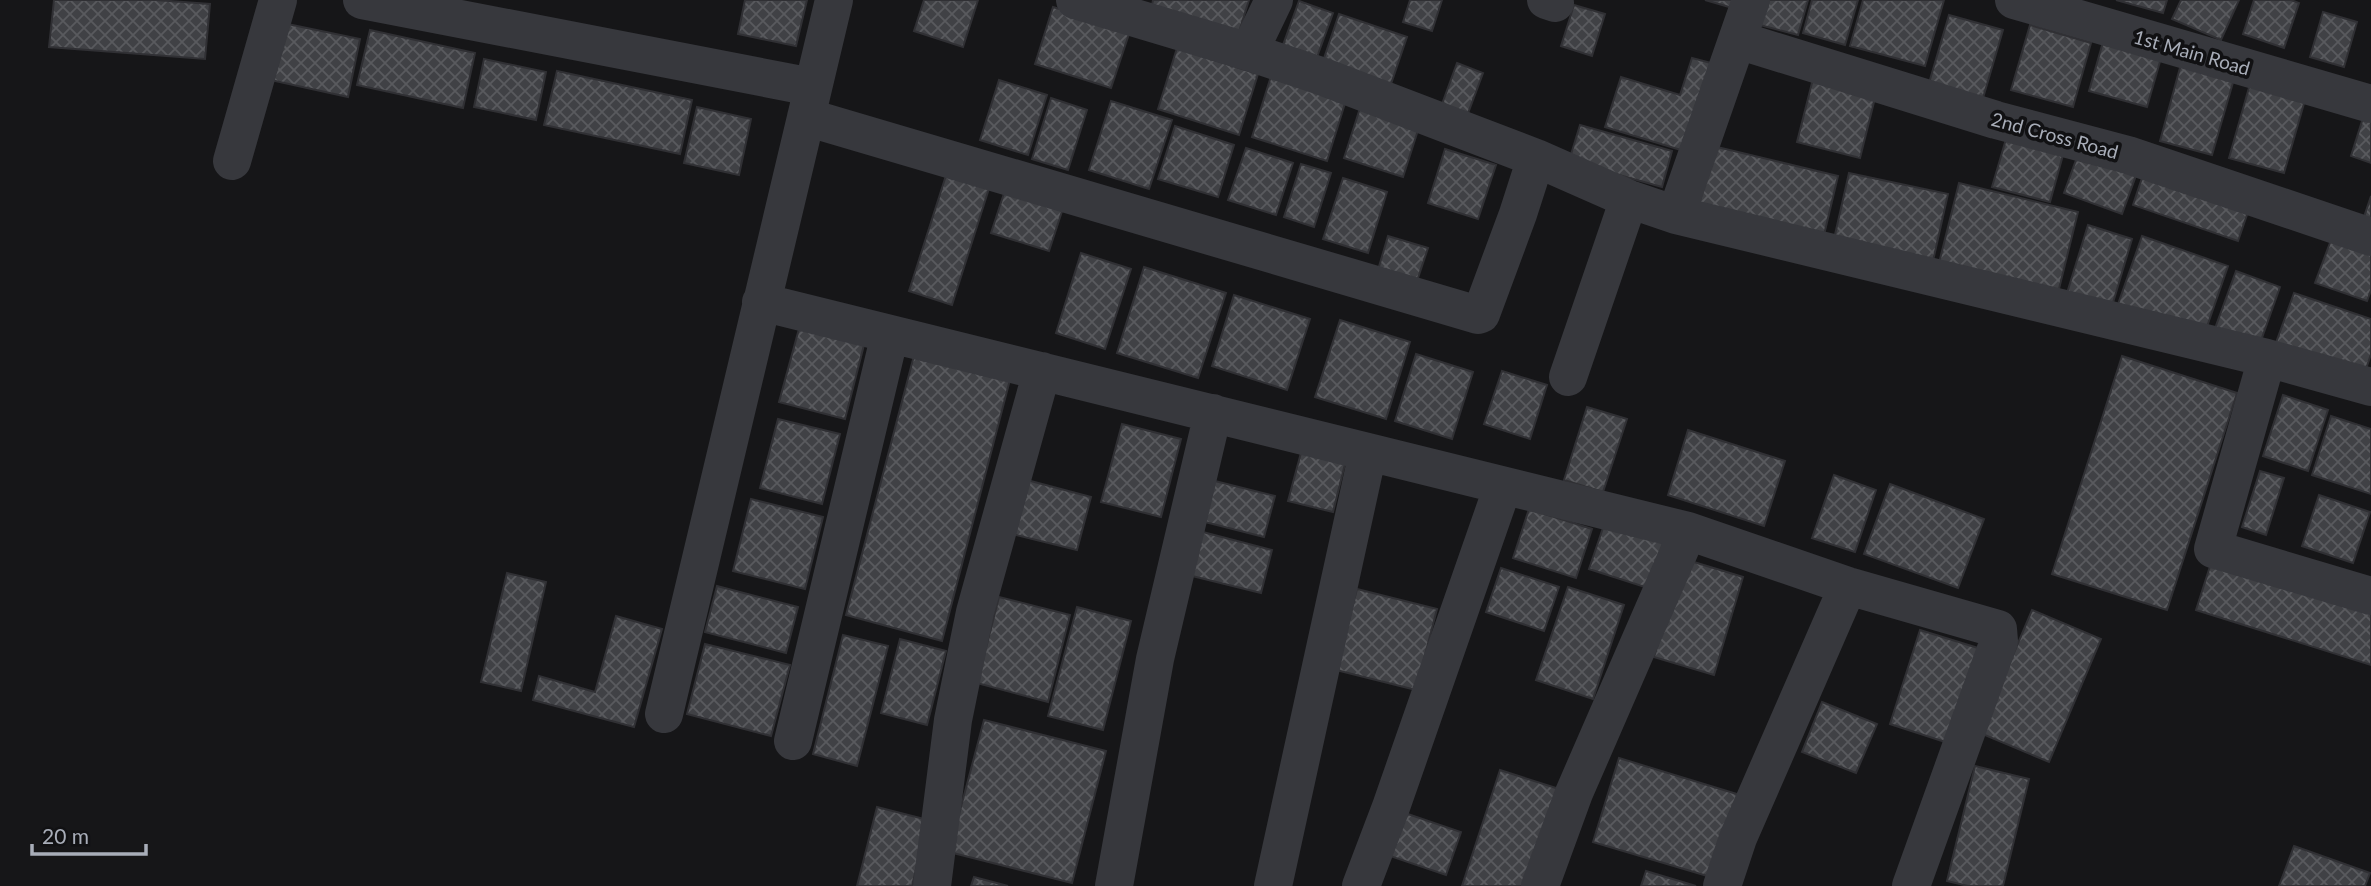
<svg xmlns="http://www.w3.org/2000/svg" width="2371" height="886" font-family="Lato,sans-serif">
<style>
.building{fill:url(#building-cross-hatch);stroke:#303034;stroke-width:2}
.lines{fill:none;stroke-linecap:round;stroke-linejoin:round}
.minor{stroke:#37383d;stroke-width:38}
.labels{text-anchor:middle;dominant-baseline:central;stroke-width:7;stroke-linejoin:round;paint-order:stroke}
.street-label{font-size:19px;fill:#a8adb8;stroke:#111113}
</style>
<defs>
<pattern id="building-cross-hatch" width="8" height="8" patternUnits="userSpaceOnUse" patternTransform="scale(1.75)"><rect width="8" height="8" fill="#404145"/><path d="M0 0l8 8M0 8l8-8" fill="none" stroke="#595a5e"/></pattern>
</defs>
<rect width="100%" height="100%" fill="#161618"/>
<path class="building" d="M 54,0 L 156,0 L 210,4 L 205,59 L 49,47 Z
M 745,0 L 807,0 L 796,46 L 738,34 Z
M 924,0 L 978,0 L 963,47 L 914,31 Z
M 1153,0 L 1249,0 L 1239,32 L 1152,5 Z
M 1410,0 L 1442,0 L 1432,31 L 1403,22 Z
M 1705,0 L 1739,0 L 1736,9 Z
M 1762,0 L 1808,0 L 1798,35 L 1756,24 Z
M 1812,0 L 1858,0 L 1845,45 L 1803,33 Z
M 1863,0 L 1944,0 L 1925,66 L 1850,46 Z
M 2116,0 L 2167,0 L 2163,13 Z
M 2181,0 L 2239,0 L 2221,40 L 2172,19 Z
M 2254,0 L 2291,0 L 2299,3 L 2284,48 L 2243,34 Z
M 1299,1 L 1333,13 L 1313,68 L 1279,56 Z
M 1574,5 L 1605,14 L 1592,56 L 1561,46 Z
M 1053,7 L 1130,31 L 1111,88 L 1035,64 Z
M 2323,12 L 2357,22 L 2344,67 L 2310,57 Z
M 1339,14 L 1407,37 L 1390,87 L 1322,64 Z
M 1949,15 L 2003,30 L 1983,98 L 1929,83 Z
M 278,22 L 360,39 L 348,97 L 266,79 Z
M 2030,25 L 2091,43 L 2073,107 L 2011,90 Z
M 370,30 L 475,53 L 463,108 L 357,85 Z
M 2103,42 L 2161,58 L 2147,107 L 2089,91 Z
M 1177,48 L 1258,74 L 1239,135 L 1158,109 Z
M 1692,58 L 1711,63 L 1684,151 L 1605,127 L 1621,77 L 1680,95 Z
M 484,59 L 546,72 L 536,120 L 474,107 Z
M 1457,63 L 1483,73 L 1467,116 L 1441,107 Z
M 2181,64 L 2234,79 L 2212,155 L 2160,141 Z
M 557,71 L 692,100 L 680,154 L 544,125 Z
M 1272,73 L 1347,97 L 1327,161 L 1252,137 Z
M 1814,75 L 1877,90 L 1860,158 L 1797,142 Z
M 2252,77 L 2307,93 L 2284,173 L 2229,158 Z
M 999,80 L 1047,95 L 1028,155 L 980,140 Z
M 1051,98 L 1087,110 L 1068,170 L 1032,159 Z
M 1111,101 L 1172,120 L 1149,189 L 1089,170 Z
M 1361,105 L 1420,124 L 1403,177 L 1344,158 Z
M 697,107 L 751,119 L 739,175 L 684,163 Z
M 2363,118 L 2371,120 L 2371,163 L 2351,156 Z
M 1580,125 L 1672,151 L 1662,187 L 1569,161 Z
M 1175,126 L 1234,145 L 1218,197 L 1158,179 Z
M 2006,139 L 2063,155 L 2050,202 L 1992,187 Z
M 1713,146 L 1838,176 L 1824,235 L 1699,205 Z
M 1246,148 L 1293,163 L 1276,215 L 1228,200 Z
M 1445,149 L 1496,165 L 1478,219 L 1428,203 Z
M 2080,149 L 2138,170 L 2122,214 L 2064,193 Z
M 950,163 L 993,176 L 952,305 L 909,291 Z
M 1301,164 L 1331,173 L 1314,227 L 1284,217 Z
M 2146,166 L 2251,203 L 2238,241 L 2133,205 Z
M 1849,173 L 1948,194 L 1933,261 L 1834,239 Z
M 1009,178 L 1067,196 L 1049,251 L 991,233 Z
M 1343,178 L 1387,192 L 1368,253 L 1323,239 Z
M 1959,183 L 2078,212 L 2057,297 L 1938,267 Z
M 2371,196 L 2371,223 L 2363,220 Z
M 2088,225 L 2132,239 L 2112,306 L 2067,293 Z
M 1388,236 L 1428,248 L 1413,293 L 1375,280 Z
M 2142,236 L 2228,266 L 2202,341 L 2116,310 Z
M 2331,240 L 2371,254 L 2371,290 L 2367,301 L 2315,283 Z
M 1081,253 L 1131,269 L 1105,349 L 1056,333 Z
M 1144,267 L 1226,293 L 1198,378 L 1117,353 Z
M 2236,271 L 2280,287 L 2258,349 L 2213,334 Z
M 2294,293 L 2371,319 L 2371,354 L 2362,381 L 2273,351 Z
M 1234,295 L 1310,319 L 1287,390 L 1212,366 Z
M 1340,320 L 1410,342 L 1386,419 L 1315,397 Z
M 800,325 L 865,341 L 845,419 L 779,402 Z
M 916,348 L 1012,372 L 942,641 L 846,615 Z
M 1416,354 L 1473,372 L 1452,439 L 1395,421 Z
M 2122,356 L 2237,393 L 2167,610 L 2052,574 Z
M 1502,371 L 1547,385 L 1530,439 L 1484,424 Z
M 2283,395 L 2328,410 L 2308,471 L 2263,456 Z
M 1587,407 L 1627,419 L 1603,492 L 1564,480 Z
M 2331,416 L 2371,429 L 2371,494 L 2312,475 Z
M 778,419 L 840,434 L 822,504 L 760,488 Z
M 1122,424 L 1181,439 L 1161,517 L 1101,502 Z
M 1688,430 L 1785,461 L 1764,526 L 1668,495 Z
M 1302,449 L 1346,460 L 1333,512 L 1288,501 Z
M 2260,471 L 2284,478 L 2266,535 L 2242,527 Z
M 1834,475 L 1876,490 L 1855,552 L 1812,538 Z
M 1027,480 L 1091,497 L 1077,550 L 1012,534 Z
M 1211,480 L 1275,496 L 1264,537 L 1201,521 Z
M 1890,484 L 1984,519 L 1958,588 L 1864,554 Z
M 2319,495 L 2370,512 L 2353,563 L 2302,546 Z
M 751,499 L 823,517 L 805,589 L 733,571 Z
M 1529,509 L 1592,529 L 1576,578 L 1513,558 Z
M 1605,522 L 1664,541 L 1648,588 L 1589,569 Z
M 1199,531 L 1272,550 L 1261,593 L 1188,575 Z
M 1684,559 L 1743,577 L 1714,675 L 1654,657 Z
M 2212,560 L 2371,610 L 2371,665 L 2196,610 Z
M 1501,568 L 1559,587 L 1544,631 L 1486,612 Z
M 507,573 L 546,582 L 521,691 L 481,682 Z
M 717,586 L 798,607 L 786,653 L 705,632 Z
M 1568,587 L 1624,605 L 1593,699 L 1536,680 Z
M 1357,589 L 1437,609 L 1416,690 L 1336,670 Z
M 999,597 L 1070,615 L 1048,702 L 977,683 Z
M 1077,607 L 1131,621 L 1103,730 L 1048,716 Z
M 2032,610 L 2101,639 L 2049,762 L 1980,733 Z
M 616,616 L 662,629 L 634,727 L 533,700 L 539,676 L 595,692 Z
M 1920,630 L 1978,648 L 1948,743 L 1890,724 Z
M 843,635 L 888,646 L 857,766 L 813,754 Z
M 900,639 L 946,651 L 927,725 L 881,713 Z
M 705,644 L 790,665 L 771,736 L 687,714 Z
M 1822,702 L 1877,724 L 1856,773 L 1802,752 Z
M 984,720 L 1106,751 L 1072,883 L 949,852 Z
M 1619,758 L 1740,795 L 1714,878 L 1593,842 Z
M 1975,766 L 2029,779 L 2003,886 L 1968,886 L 1947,881 Z
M 1500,770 L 1559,789 L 1527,886 L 1462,886 Z
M 877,807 L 928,820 L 912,886 L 857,886 Z
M 1399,811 L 1461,832 L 1446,875 L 1384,854 Z
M 2294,846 L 2370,873 L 2365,886 L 2279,886 Z
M 1646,871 L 1696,886 L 1641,886 Z
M 974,877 L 1008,886 L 971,886 Z"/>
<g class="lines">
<path class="minor" d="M 362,0 L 812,87
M 1075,0 L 1249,52 L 1321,76 L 1536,158 L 1629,199 L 1676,215 L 2267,358 L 2371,387
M 1546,0 L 1555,3
M 2014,0 L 2371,104
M 1738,40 L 1996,120 L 2128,155 L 2371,237
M 1249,52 L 1274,0
M 806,117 L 1478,315 L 1481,314 L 1518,214 L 1536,158
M 232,161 L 278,0
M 1676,215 L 1751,0
M 761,302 L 1688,531 L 1848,586 L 1998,629 L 1999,641 L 1911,886
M 2267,358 L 2213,549 L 2371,596
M 1568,377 L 1629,199
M 664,714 L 834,0
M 793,741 L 890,334
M 932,886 L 953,720 L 975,612 L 1042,371
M 1114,886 L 1155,659 L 1213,413
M 1273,886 L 1368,452
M 1361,886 L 1391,807 L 1503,486
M 1540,886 L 1574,793 L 1688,531
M 1722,886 L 1738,838 L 1848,586"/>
</g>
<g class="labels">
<g class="street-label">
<text transform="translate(2192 52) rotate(16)">1st Main Road</text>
<text transform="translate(2055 135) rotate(15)">2nd Cross Road</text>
</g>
</g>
<path d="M32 844v10h114v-10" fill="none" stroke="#a8adb8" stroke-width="3.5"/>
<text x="42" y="844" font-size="21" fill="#a8adb8" stroke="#111113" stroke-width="5" paint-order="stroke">20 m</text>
</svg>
